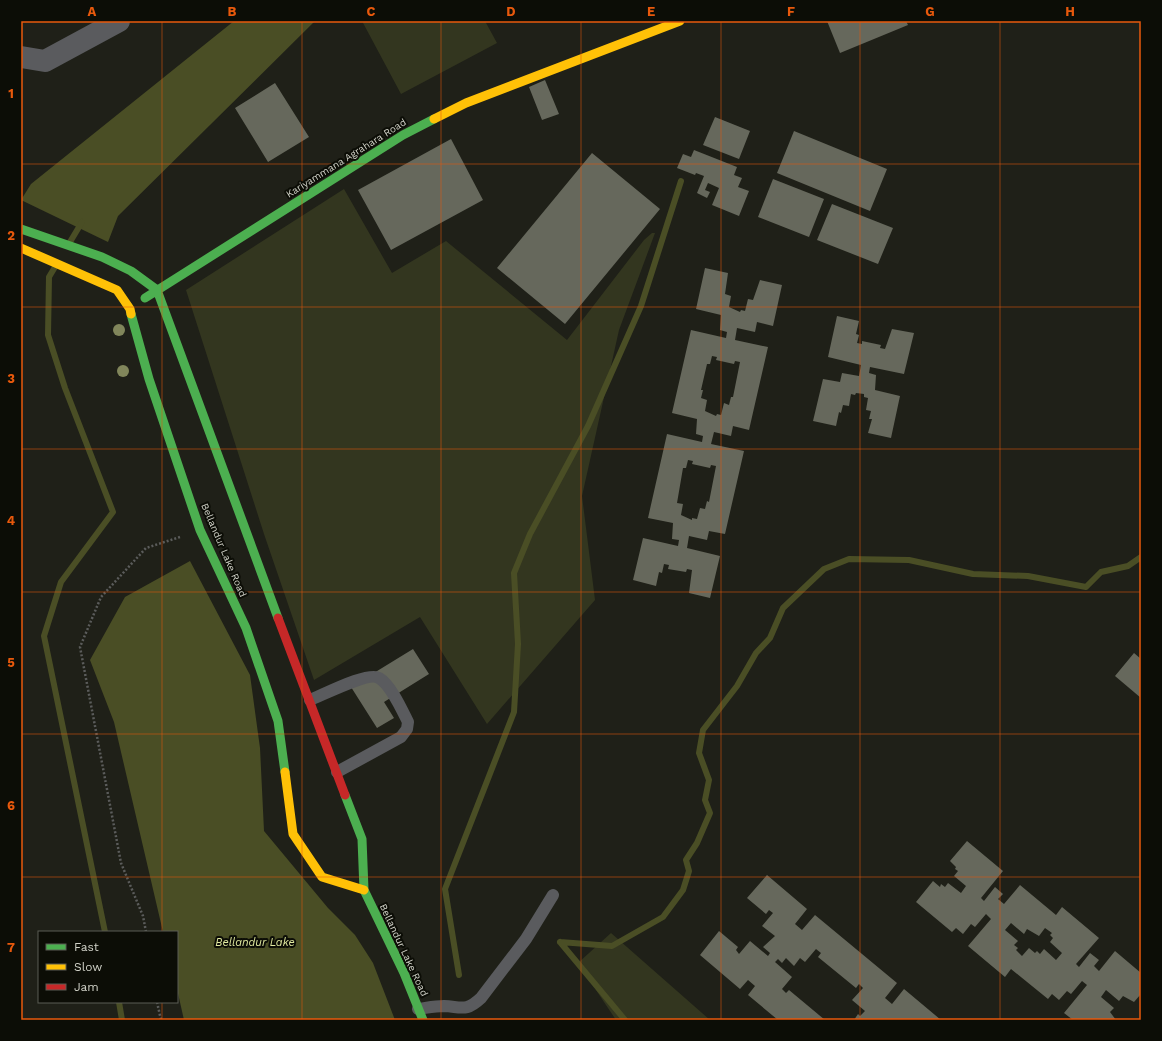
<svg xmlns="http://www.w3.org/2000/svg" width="1162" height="1041" font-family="'Work Sans',sans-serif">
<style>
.green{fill:#33361f}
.water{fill:#4a4e25}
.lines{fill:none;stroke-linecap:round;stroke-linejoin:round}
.stream{stroke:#4a4e25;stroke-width:6}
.building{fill:#66685c;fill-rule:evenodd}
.path{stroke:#5b5c5b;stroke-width:2.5;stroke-dasharray:2 2;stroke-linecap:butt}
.lane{stroke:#5a5b5e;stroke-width:12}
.street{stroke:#5a5b5e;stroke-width:22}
.fast{stroke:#4caf50;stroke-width:9}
.slow{stroke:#ffc107;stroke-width:9}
.jam{stroke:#c62828;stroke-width:9}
.tree{fill:#81865b}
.grid{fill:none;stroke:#e8590c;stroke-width:1;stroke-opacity:0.55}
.labels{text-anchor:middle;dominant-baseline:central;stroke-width:4;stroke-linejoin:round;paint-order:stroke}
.street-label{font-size:10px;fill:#d1d2c8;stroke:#0c0d06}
.water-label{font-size:11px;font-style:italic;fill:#e0e99f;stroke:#0c0d06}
.neatline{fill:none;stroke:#e8590c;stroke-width:1.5}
.grid-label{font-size:13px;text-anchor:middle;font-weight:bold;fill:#e8590c}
</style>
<rect width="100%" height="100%" fill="#1f2018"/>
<path class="green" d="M 362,21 L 485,21 L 497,43 L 401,94 Z
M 344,189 L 392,273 L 446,241 L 567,340 L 644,240 L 652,233 L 655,233 L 619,330 L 582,496 L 595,600 L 487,724 L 420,617 L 314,680 L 264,534 L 186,290 Z
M 611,933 L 710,1020 L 616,1020 L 578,963 Z"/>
<path class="water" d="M 234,21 L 315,21 L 118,216 L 108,242 L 21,200 L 31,184 Z
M 190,561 L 250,675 L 260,748 L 264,831 L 328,908 L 355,935 L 373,963 L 395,1020 L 184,1020 L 177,989 L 177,932 L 163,932 L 114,722 L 90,660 L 125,597 Z"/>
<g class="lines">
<path class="stream" d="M 70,242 L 82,222
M 55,267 L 49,277 L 48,335 L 65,388 L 113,512 L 61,582 L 44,636 L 105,932
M 560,942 L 612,946 L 663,917 L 683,890 L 689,871 L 686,860 L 697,843 L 710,813 L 705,800 L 709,780 L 699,753 L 703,730 L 737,686 L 756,653 L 770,638 L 783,608 L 824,569 L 849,559 L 909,560 L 973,574 L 1028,576 L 1086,587 L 1101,572 L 1128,566 L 1141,557
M 560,942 L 625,1020
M 459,975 L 445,889 L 514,712 L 518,644 L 514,573 L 530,534 L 588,426 L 641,306 L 681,181
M 119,1002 L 122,1020"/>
</g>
<path class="building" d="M 827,21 L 906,21 L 908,25 L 840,53 Z
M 545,80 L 559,114 L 542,120 L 529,87 Z
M 275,83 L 309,137 L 268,162 L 235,108 Z
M 715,117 L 750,131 L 739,159 L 703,145 Z
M 794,131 L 887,169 L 870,211 L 777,173 Z
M 451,139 L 483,200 L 391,250 L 358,190 Z
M 694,150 L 737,167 L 734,175 L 742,178 L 738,187 L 749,191 L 739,216 L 712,205 L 719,188 L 708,183 L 705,190 L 710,192 L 707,198 L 697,193 L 704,176 L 696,173 L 695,175 L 677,168 L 683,154 L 691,157 Z
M 592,153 L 660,209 L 565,324 L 497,268 Z
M 773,179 L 824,199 L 809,237 L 758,217 Z
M 832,204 L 893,228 L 878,264 L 817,240 Z
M 705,268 L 728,273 L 725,294 L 731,296 L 729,307 L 740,312 L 741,310 L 745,311 L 748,299 L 753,300 L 760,280 L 782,285 L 773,326 L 757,322 L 755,332 L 737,328 L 735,340 L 768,347 L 749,430 L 733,426 L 731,436 L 714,432 L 711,444 L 744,451 L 725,534 L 709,531 L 707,540 L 689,536 L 687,548 L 720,556 L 710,598 L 689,593 L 692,570 L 687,569 L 686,572 L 668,569 L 669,565 L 664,564 L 662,573 L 659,572 L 656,586 L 633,580 L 643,538 L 678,546 L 679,540 L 672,539 L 673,523 L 648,518 L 667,434 L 702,442 L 703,436 L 696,434 L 697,419 L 672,413 L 691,330 L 726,338 L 727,332 L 720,330 L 721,315 L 696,309 ZM 712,356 L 717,357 L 716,360 L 734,364 L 735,361 L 740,362 L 733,397 L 731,397 L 729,405 L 724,403 L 721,415 L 717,414 L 716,416 L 705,411 L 707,400 L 701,398 L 703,390 L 701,390 L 707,364 L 710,364 ZM 688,460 L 693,461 L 692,464 L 710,468 L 711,465 L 716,466 L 709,502 L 707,501 L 705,509 L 700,508 L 697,519 L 692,518 L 692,520 L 681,515 L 683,504 L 677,503 L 683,468 L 686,468 Z
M 837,316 L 859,321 L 856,334 L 859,335 L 857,343 L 862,344 L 862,341 L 881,345 L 880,348 L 885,349 L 892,329 L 914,333 L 904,374 L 870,367 L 869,373 L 876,375 L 875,390 L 900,396 L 891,438 L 868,433 L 872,419 L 869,419 L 871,411 L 866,410 L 868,398 L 864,397 L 864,394 L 856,393 L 855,395 L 851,394 L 849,406 L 843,405 L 841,413 L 839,412 L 836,426 L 813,421 L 823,379 L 840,382 L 842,373 L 859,376 L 861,365 L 828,357 Z
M 413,649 L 429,674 L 384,702 L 394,718 L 377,728 L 351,687 Z
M 1134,653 L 1141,659 L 1141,698 L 1115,676 Z
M 967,841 L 1003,871 L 981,898 L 984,901 L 995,887 L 1003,894 L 998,899 L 1004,904 L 1020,885 L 1056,915 L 1062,907 L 1099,938 L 1076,964 L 1079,967 L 1090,953 L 1099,960 L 1094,966 L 1099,971 L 1115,951 L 1141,973 L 1141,994 L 1134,1002 L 1123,996 L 1119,1001 L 1106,990 L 1101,997 L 1114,1008 L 1110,1012 L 1116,1020 L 1073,1020 L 1064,1013 L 1087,985 L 1082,981 L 1071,994 L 1067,991 L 1059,1000 L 1052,994 L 1048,999 L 1011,969 L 1005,977 L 968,946 L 991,919 L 986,914 L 975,927 L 971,924 L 963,934 L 956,928 L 952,932 L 916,902 L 933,881 L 940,887 L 941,884 L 945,887 L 948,883 L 961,893 L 966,886 L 954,876 L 958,871 L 955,869 L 956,867 L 950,861 ZM 1011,923 L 1024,934 L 1027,929 L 1039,936 L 1045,928 L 1052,933 L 1050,935 L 1053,938 L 1050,942 L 1062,953 L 1056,960 L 1044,949 L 1040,954 L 1037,951 L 1035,953 L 1029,948 L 1022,956 L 1016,950 L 1018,948 L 1014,945 L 1018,941 L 1005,930 Z
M 767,875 L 807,909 L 795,924 L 802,930 L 815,915 L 897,983 L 885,998 L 892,1004 L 904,989 L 941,1020 L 854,1020 L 858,1014 L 860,1016 L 865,1011 L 852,1000 L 863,988 L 859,984 L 856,988 L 818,957 L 821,953 L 816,949 L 805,962 L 800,958 L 794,966 L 786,958 L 782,963 L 778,959 L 775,962 L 792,977 L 782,989 L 786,993 L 789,990 L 825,1020 L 778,1020 L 748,995 L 755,986 L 748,980 L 740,989 L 700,955 L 719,931 L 738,947 L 736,950 L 739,954 L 750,941 L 768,956 L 770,953 L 763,947 L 775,936 L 762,926 L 773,913 L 769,910 L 766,914 L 747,898 Z"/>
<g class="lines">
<path class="path" d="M 146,932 L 143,916 L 121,863 L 80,647 L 101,597 L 146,548 L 180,537
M 157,1002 L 161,1020"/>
<path class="lane" d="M 310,700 C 323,695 369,671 379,678 C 391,685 402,710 408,722 L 407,729 L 401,737 L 337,772
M 418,1009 C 426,1008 435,1006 444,1006 C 462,1007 466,1012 481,998 L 526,939 L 553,895"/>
<path class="street" d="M 21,57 L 45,61 L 119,21"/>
<path class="fast" d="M 21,229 L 102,257 L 131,271 L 157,290 L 278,618
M 145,298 L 403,135 L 434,119
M 131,314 L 149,379 L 200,530 L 246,628 L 278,721 L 285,772
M 345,795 L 362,839 L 364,890 L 404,973 L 423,1020"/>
<path class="slow" d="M 434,119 L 466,103 L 680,21
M 21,248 L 117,290 L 130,309 L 131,314
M 285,772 L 293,834 L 322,877 L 364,890"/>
<path class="jam" d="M 278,618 L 345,795"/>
</g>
<g class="tree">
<circle cx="119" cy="330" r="6"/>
<circle cx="123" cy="371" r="6"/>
</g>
<path class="grid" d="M 162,21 L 162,932M 302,21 L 302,1020M 441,21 L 441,1020M 581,21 L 581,1020M 721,21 L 721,1020M 860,21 L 860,1020M 1000,21 L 1000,1020M 21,164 L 1141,164M 21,307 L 1141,307M 21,449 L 1141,449M 21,592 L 1141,592M 21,734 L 1141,734M 21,877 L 1141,877M 162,1002 L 162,1020"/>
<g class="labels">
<g class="street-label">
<text transform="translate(346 158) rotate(-32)">Kariyammana Agrahara Road</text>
<text transform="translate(224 550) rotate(67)">Bellandur Lake Road</text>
<text transform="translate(404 950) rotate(65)">Bellandur Lake Road</text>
</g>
<g class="water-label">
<text x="255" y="942">Bellandur Lake</text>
</g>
</g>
<rect width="1162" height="1041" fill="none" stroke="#0c0d06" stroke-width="44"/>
<rect x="38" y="931" width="140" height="72" fill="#0c0d06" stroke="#5b5c54"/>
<rect x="46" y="944" width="20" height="6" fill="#4caf50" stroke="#5b5c54"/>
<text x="74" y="951" font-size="12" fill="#d1d2c8">Fast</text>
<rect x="46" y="964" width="20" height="6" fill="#ffc107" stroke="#5b5c54"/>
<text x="74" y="971" font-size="12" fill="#d1d2c8">Slow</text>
<rect x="46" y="984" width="20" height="6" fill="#c62828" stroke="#5b5c54"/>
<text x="74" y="991" font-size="12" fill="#d1d2c8">Jam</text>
<rect x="22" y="22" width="1118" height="997" class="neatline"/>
<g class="grid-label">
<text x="92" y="16">A</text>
<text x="232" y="16">B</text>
<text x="371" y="16">C</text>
<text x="511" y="16">D</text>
<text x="651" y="16">E</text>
<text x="791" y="16">F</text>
<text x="930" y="16">G</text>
<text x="1070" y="16">H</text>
<text x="11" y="98">1</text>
<text x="11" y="240">2</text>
<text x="11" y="383">3</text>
<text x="11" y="525">4</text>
<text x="11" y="667">5</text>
<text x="11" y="810">6</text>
<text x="11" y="952">7</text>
</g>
</svg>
